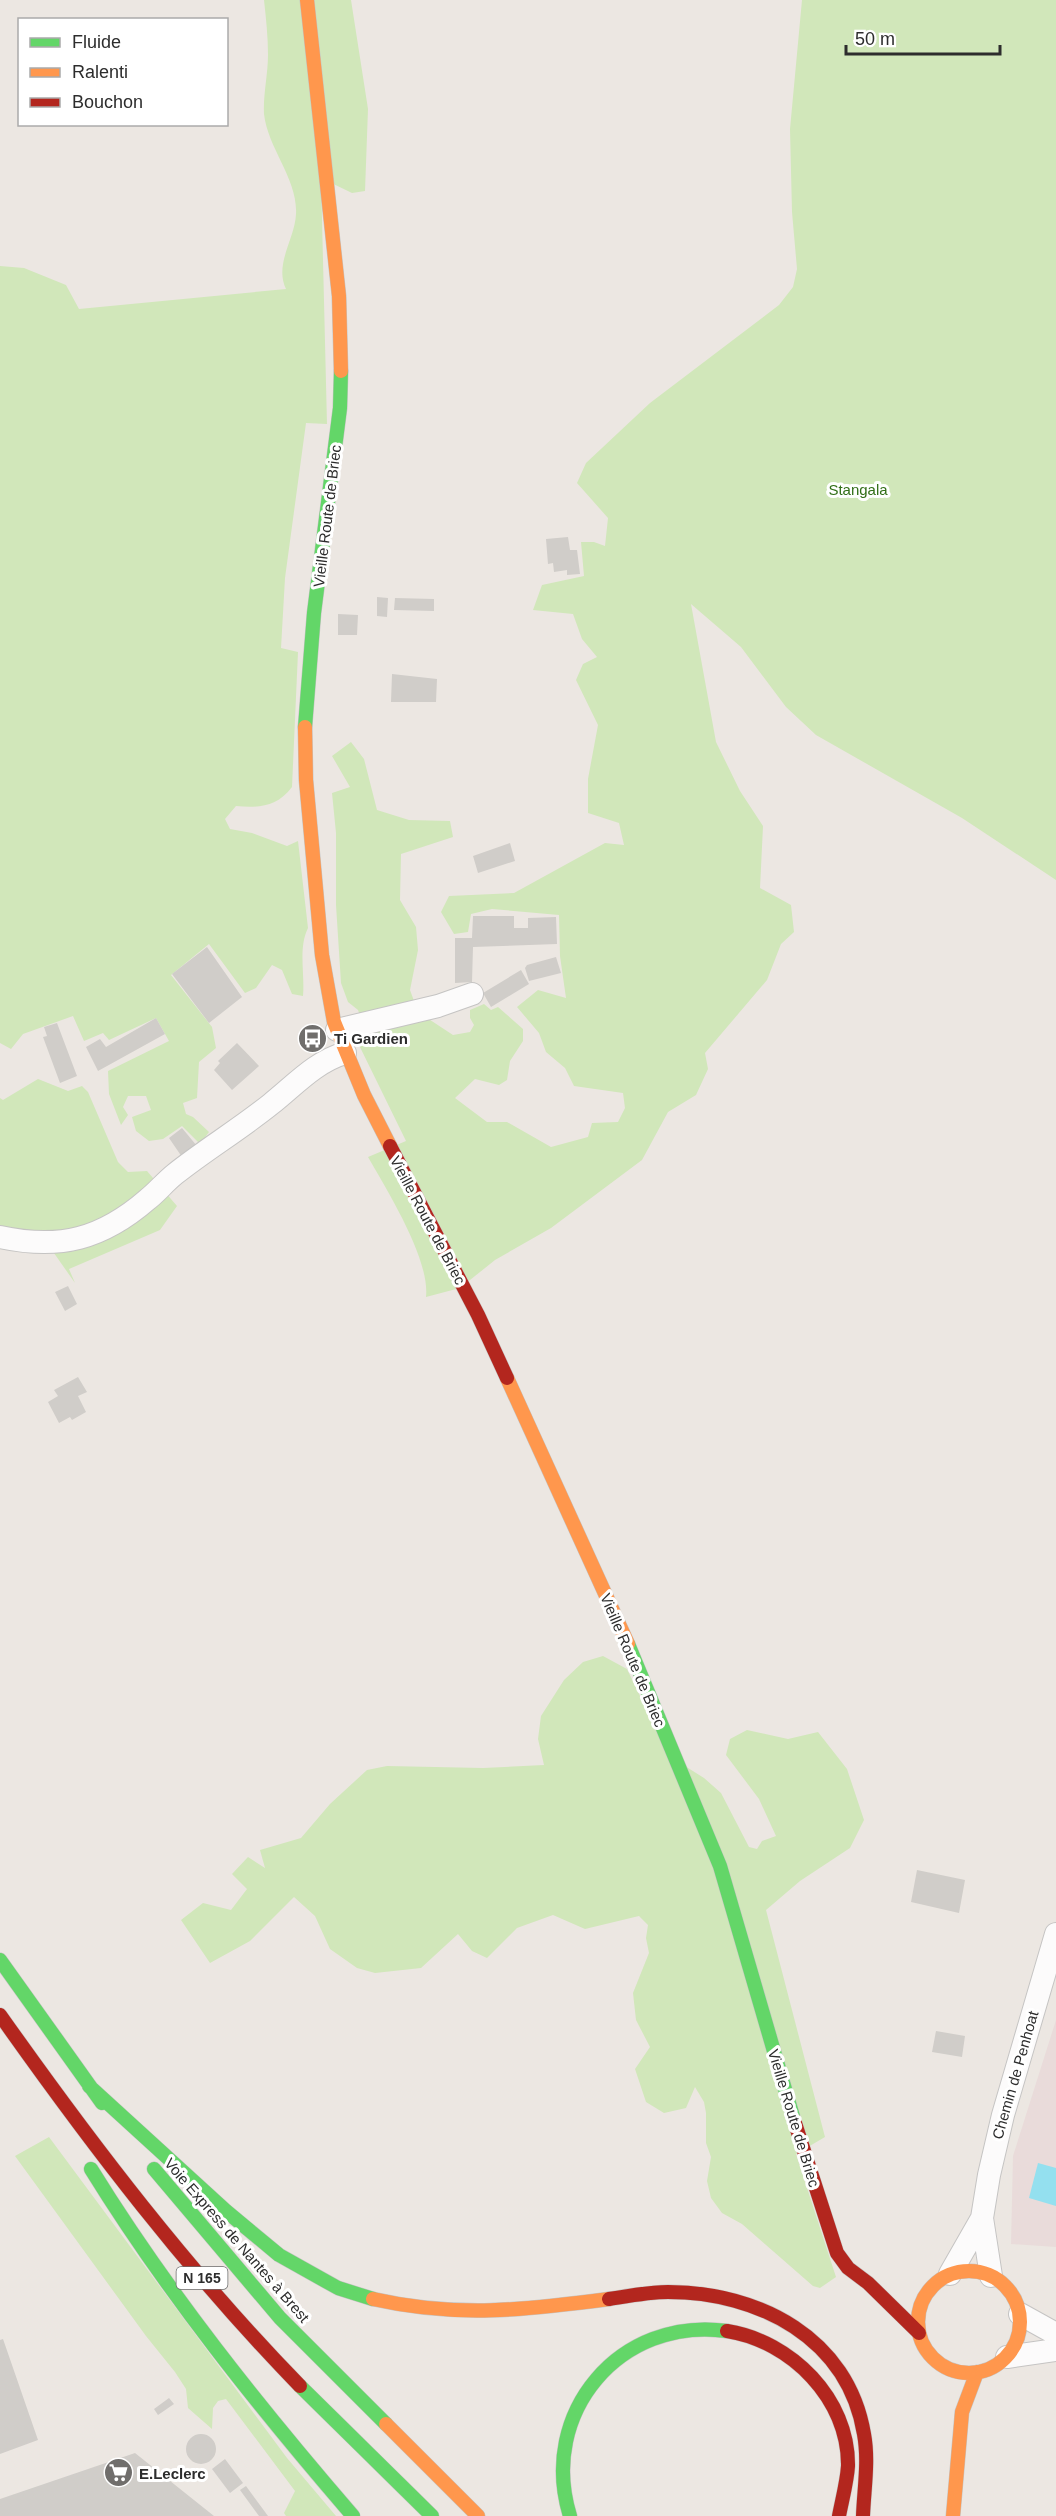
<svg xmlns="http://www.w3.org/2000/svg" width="1056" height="2516" font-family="Helvetica,sans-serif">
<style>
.medical{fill:#e9dbda}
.green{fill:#d1e7ba}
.water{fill:#94e0ef}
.building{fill:#d0cdc9}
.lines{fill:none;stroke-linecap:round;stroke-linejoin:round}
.street-casing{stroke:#c5c4c3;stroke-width:24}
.fast-casing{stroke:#c5c4c3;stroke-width:15}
.slow-casing{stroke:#c5c4c3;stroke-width:15}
.jam-casing{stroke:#c5c4c3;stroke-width:15}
.street{stroke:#fcfbfb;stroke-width:22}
.fast{stroke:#63d668;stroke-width:14}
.slow{stroke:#ff974d;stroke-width:14}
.jam{stroke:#b3261e;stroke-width:14}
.labels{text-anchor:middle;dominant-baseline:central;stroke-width:6;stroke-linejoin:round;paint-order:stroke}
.shield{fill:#fff;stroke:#6c6c6c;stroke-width:1.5}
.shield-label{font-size:14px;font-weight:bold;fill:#2d2d2d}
.park-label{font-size:15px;fill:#326f18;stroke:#fff}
.street-label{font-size:15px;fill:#2d2d2d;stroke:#fff}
.poi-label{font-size:15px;font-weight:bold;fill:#2d2d2d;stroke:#fff;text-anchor:start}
</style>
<rect width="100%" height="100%" fill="#ece7e2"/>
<path class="medical" d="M 1056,2020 L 1056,2247 L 1011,2244 L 1013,2156 Z"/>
<path class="green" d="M 264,0 L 351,0 L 368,109 L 365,191 L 352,193 L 321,178 L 327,424 L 306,423 L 285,578 L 281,648 L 298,652 L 292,787 C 277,807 259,808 236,806 L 225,819 L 230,829 L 252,833 L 287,846 L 298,841 L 308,928 C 298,948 305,974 303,996 L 292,994 L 282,970 L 272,965 L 256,988 L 245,993 L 209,944 L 171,975 L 212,1027 L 216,1048 L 199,1062 L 197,1098 L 183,1103 L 186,1114 L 193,1117 L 209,1132 L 200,1144 L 182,1126 L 163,1139 L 149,1141 L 136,1131 L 132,1117 L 151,1110 L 146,1096 L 128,1096 L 123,1107 L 128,1115 L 121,1125 L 109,1094 L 108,1071 L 169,1041 L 156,1018 L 109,1040 L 103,1033 L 84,1041 L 73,1016 L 23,1034 L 11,1049 L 0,1043 L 0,266 L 24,268 L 66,285 L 79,309 L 286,289 C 274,264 295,239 296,214 C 298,179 268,149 264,114 C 263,95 268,74 268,55 C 268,37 266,18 264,0 Z
M 802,0 L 1056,0 L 1056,880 L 962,818 L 816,735 L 786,707 L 741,647 L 691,604 L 716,742 L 740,791 L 763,826 L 760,888 L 791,905 L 794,932 L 781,944 L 767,980 L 705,1053 L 708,1069 L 696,1095 L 668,1112 L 642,1160 L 551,1228 L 495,1260 L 460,1288 L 426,1297 C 430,1259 388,1192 368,1157 L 406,1141 L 358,1043 L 367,1035 L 358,1010 L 348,1002 L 341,983 L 336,905 L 336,833 L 332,793 L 350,787 L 332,756 L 351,742 L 364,759 L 377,810 L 409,820 L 450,821 L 453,837 L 401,854 L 400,900 L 416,927 L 418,950 L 410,990 L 418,1012 L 453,1035 L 470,1032 L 474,1025 L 470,1018 L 470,1010 L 484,1004 L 491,1010 L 498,1007 L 523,1029 L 523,1041 L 510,1061 L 507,1080 L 499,1085 L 475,1079 L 455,1098 L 487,1122 L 507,1122 L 551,1147 L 588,1137 L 592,1123 L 618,1122 L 625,1108 L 623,1093 L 574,1086 L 565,1068 L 546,1052 L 539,1033 L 517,1007 L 538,990 L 566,998 L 560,956 L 559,915 L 492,909 L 471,914 L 468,932 L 454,934 L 441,912 L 449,896 L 514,893 L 605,843 L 624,845 L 619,823 L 588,813 L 588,779 L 598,725 L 576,680 L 583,664 L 597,657 L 582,639 L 573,614 L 533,610 L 542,585 L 584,576 L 581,542 L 594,542 L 605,546 L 608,518 L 577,483 L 586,463 L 650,403 L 779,305 L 793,287 L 797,269 L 792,212 L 790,129 Z
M 38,1079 L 68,1091 L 82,1086 L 88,1092 L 118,1162 L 128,1172 L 147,1171 L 177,1206 L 160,1230 L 69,1269 L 75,1283 L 42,1236 L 0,1230 L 0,1098 L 3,1100 Z
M 603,1656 L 627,1669 L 669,1756 L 704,1778 L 721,1793 L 749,1847 L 757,1849 L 762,1841 L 776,1836 L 759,1799 L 726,1755 L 730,1739 L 747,1730 L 788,1739 L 818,1732 L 847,1769 L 864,1820 L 850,1848 L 800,1881 L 766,1910 L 825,2137 L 796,2154 L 836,2277 L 820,2288 L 813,2286 L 742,2224 L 722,2213 L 711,2198 L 707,2181 L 711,2157 L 706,2143 L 706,2113 L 704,2102 L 695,2087 L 686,2108 L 664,2113 L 646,2102 L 635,2069 L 650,2047 L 636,2020 L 633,1993 L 649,1953 L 646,1938 L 648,1925 L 639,1916 L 585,1929 L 553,1915 L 517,1928 L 487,1958 L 472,1951 L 458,1934 L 421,1968 L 375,1973 L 357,1968 L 330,1949 L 315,1916 L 294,1897 L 250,1941 L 210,1963 L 181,1920 L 203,1903 L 231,1910 L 247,1889 L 232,1874 L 248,1857 L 265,1868 L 260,1850 L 301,1838 L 330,1804 L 367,1770 L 387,1766 L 483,1768 L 544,1765 L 538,1739 L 541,1716 L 564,1680 L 583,1662 Z
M 49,2137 L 287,2458 L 336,2516 L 286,2516 L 284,2513 L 295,2491 L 226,2399 L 218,2401 L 213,2408 L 212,2429 L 188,2408 L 186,2389 L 175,2372 L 146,2336 L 15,2156 Z"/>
<path class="water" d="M 1038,2163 L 1056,2168 L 1056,2206 L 1029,2198 Z"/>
<path class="building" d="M 568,537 L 570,550 L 577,550 L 580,574 L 567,575 L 567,570 L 554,572 L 553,563 L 548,564 L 546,539 Z
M 377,597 L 388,598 L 387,617 L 377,616 Z
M 395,598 L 434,599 L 434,611 L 394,610 Z
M 338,614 L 358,615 L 357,635 L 338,635 Z
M 392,674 L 437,679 L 436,702 L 391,702 Z
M 510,843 L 515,861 L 478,873 L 473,856 Z
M 473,916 L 514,916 L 514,928 L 528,928 L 528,918 L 556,917 L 557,944 L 473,947 L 472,982 L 455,983 L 455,938 L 472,938 Z
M 207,947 L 242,997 L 209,1023 L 172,974 Z
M 556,957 L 561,973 L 529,981 L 525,968 L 527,965 Z
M 521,970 L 529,984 L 491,1007 L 483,993 Z
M 156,1018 L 165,1034 L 98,1071 L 86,1047 L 100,1039 L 106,1047 Z
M 57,1023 L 77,1076 L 60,1083 L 43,1037 L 47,1036 L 44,1027 Z
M 237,1043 L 259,1066 L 232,1090 L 214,1070 L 220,1063 L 218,1061 Z
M 182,1128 L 197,1146 L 182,1157 L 169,1138 Z
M 68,1286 L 77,1304 L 65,1311 L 55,1292 Z
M 78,1377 L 87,1392 L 78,1396 L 86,1412 L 72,1420 L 70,1417 L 59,1423 L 48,1402 L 58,1396 L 54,1390 Z
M 917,1870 L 965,1880 L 959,1913 L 911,1902 Z
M 936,2031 L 965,2036 L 962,2057 L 932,2052 Z
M 3,2339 L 38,2440 L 0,2454 L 0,2340 Z
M 169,2398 L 174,2404 L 158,2415 L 154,2409 Z
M186 2449a15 15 0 1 1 30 0a15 15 0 1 1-30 0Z
M 135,2453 L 214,2516 L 0,2516 L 0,2499 Z
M 225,2459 L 243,2483 L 230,2493 L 212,2469 Z
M 246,2486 L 268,2516 L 259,2516 L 240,2490 Z"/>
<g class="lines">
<defs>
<path id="street" d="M 337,1030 L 438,1006 L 472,994
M 0,1237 C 60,1250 102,1239 148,1199 C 157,1192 165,1182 175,1174 C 205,1150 240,1129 271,1104 C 295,1085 315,1062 345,1053
M 950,2274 L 982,2218
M 991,2276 L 982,2218 L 989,2175 L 1003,2115 L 1056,1934
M 1020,2314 L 1056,2334
M 1007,2357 L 1056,2350"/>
<path id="fast" d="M 305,727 L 314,613 L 340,408 L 341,371
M 628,1644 L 720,1866 L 794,2120
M 0,1960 L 102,2103
M 89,2086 L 226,2211 L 279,2255 L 338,2288 L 373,2299
M 91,2169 C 167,2292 259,2407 353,2516
M 154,2169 L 280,2318 L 386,2424
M 300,2386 L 432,2516
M 570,2516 C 538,2413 620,2316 727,2331"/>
<path id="slow" d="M 307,0 L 339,296 L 341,371
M 305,727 L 306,780 L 322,955 L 334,1022 L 364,1095 L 390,1146
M 507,1378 L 628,1644
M918 2322a51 51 0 1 1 102 0a51 51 0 1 1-102 0Z
M 373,2299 C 457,2318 525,2310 609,2299
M 386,2424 L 478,2516
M 953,2516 L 962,2412 L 977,2372"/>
<path id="jam" d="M 390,1146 L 478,1315 L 507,1378
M 0,2015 C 92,2145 188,2271 300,2386
M 794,2120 L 837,2253 L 848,2268 L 868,2283 L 919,2333
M 609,2299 C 628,2296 649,2292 668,2292 C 759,2292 848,2338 864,2434 C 869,2461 864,2489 863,2516
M 727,2331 C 791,2341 849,2399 848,2466 C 847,2482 842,2500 839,2516"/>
</defs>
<use href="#street" class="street-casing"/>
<use href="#fast" class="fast-casing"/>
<use href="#slow" class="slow-casing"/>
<use href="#jam" class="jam-casing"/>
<use href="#street" class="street"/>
<use href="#fast" class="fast"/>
<use href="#slow" class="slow"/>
<use href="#jam" class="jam"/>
</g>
<defs>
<symbol id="bus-disc" viewBox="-11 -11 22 22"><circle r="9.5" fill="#706e6c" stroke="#fff"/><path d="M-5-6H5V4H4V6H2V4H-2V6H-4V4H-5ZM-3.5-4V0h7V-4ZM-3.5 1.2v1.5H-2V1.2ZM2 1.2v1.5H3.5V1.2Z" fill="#fff"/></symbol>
<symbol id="supermarket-disc" viewBox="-11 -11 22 22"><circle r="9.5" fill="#706e6c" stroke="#fff"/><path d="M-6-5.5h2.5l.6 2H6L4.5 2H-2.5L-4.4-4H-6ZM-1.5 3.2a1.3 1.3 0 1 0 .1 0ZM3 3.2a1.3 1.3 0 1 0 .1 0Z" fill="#fff"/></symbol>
</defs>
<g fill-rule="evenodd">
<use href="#bus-disc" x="296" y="1022" width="33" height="33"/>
<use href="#supermarket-disc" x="102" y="2456" width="33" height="33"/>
</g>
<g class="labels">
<rect class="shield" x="176.5" y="2267" width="51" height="22" rx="4.5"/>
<g class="shield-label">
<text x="202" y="2278">N 165</text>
</g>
<g class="park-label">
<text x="858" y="489">Stangala</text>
</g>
<g class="street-label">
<text transform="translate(327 516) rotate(-83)">Vieille Route de Briec</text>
<text transform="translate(428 1220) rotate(62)">Vieille Route de Briec</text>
<text transform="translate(633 1660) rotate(67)">Vieille Route de Briec</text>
<text transform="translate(1015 2075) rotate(-74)">Chemin de Penhoat</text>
<text transform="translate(794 2118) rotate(73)">Vieille Route de Briec</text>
<text transform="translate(237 2240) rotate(49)">Voie Express de Nantes à Brest</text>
</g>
<g class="poi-label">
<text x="334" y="1038">Ti Gardien</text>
<text x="139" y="2473">E.Leclerc</text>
</g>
</g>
<rect x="18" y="18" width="210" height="108" fill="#ffffff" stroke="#ababab" stroke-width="1.5"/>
<rect x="30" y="38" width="30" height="9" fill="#63d668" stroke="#ababab" stroke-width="1.5"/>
<text x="72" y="48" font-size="18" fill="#2d2d2d">Fluide</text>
<rect x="30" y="68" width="30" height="9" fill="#ff974d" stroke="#ababab" stroke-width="1.5"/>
<text x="72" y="78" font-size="18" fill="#2d2d2d">Ralenti</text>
<rect x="30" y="98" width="30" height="9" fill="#b3261e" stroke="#ababab" stroke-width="1.5"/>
<text x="72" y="108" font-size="18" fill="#2d2d2d">Bouchon</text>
<path d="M846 45v9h154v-9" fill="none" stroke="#2d2d2d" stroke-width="3"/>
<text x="855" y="45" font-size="18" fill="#2d2d2d" stroke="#ffffff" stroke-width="4.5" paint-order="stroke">50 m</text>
</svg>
